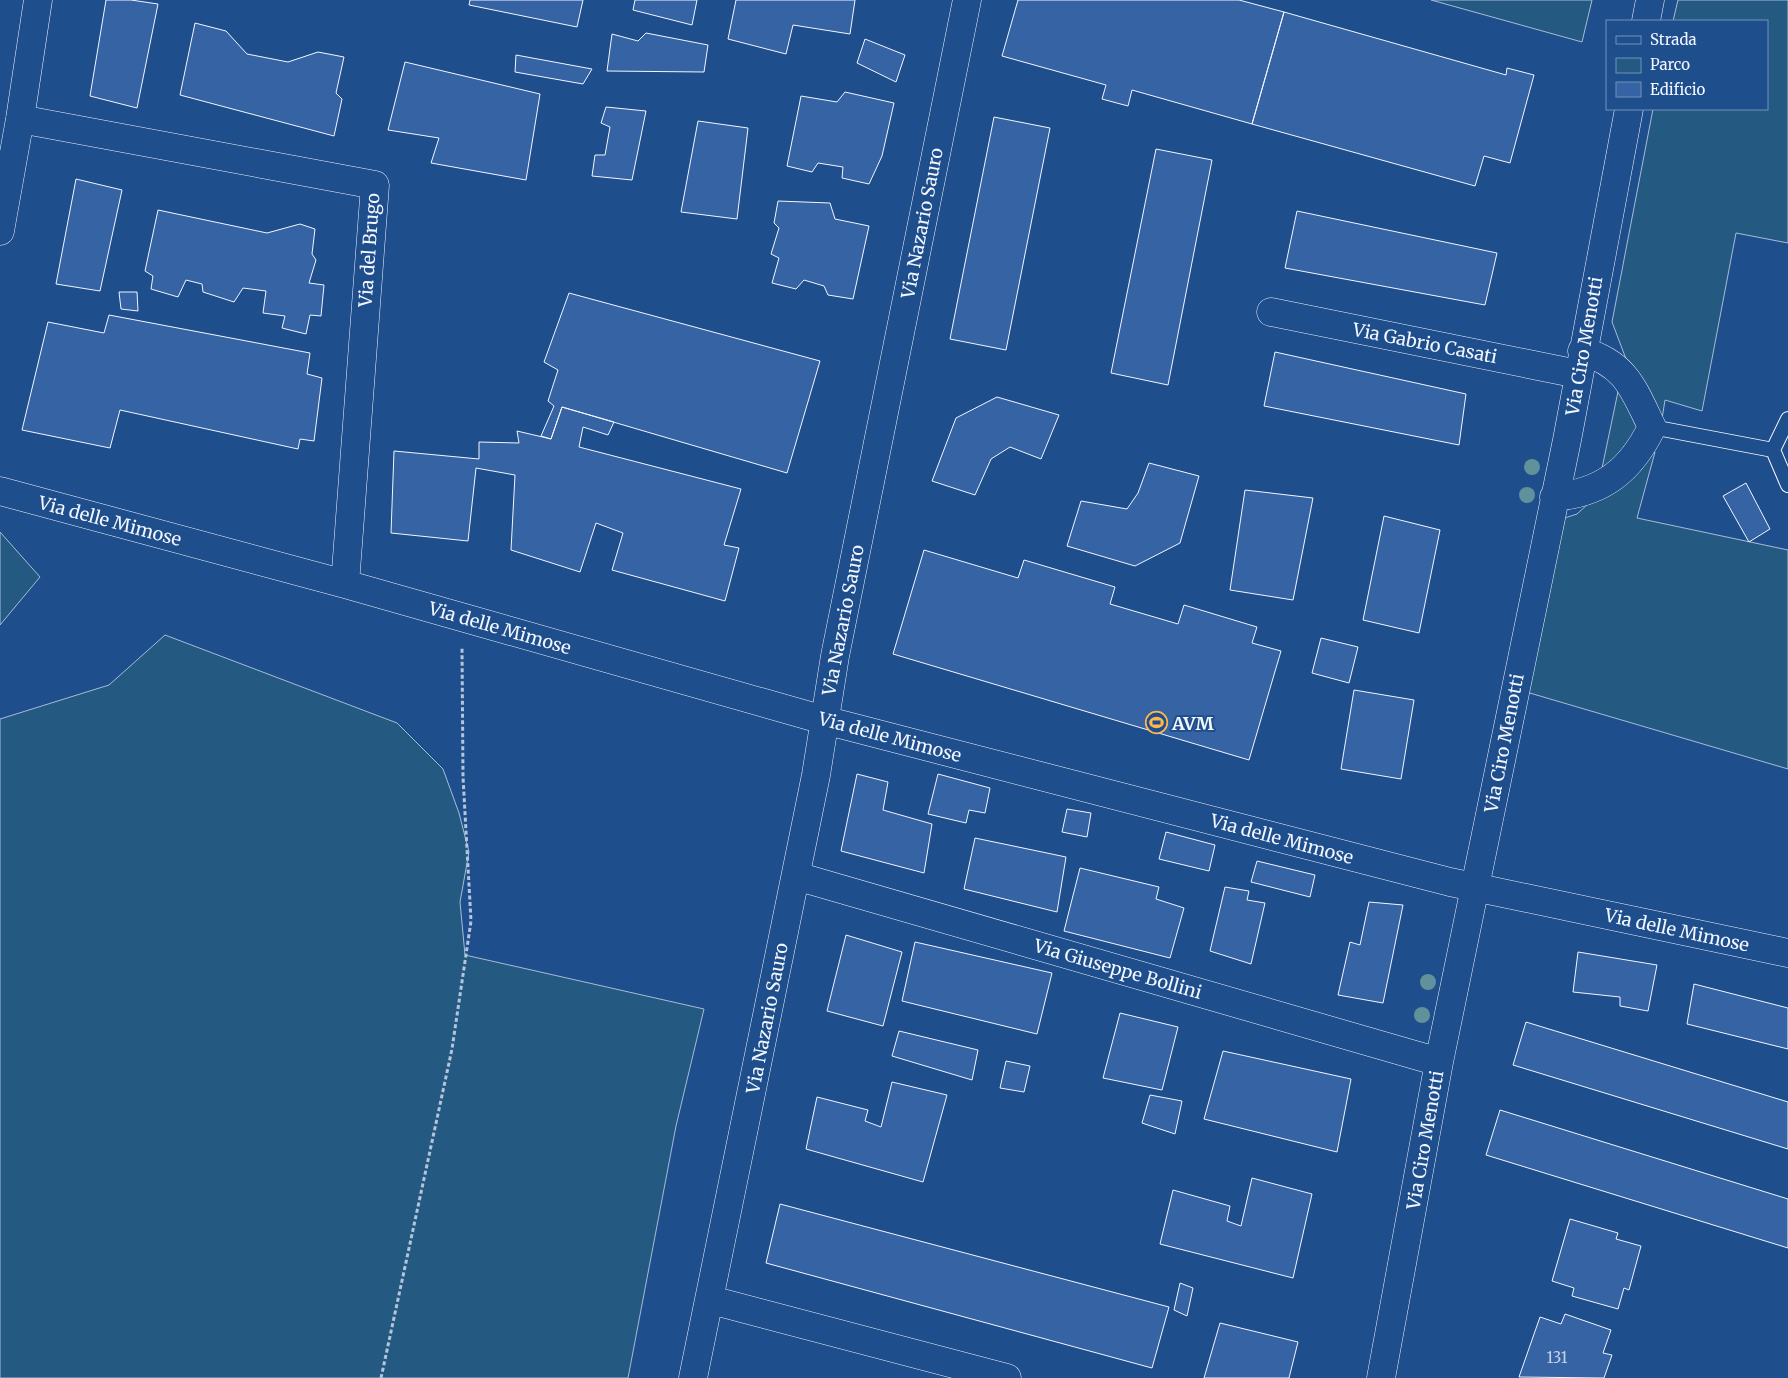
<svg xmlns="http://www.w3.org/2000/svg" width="1788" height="1378" font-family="Merriweather,serif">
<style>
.green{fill:#245a82;stroke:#a8bbd7}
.building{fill:#3563a3;stroke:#f2f6ff}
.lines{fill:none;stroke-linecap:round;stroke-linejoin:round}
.service-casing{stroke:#f2f6ff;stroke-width:16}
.minor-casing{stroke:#f2f6ff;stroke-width:29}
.path{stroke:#b3c4dc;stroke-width:3;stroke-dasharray:4 2.5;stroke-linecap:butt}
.service{stroke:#1f4e8c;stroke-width:14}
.minor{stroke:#1f4e8c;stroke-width:28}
.tree{fill:#61919a}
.labels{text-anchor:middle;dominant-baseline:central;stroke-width:4;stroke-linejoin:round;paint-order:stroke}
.number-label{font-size:15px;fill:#c3d1e8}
.street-label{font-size:18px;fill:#f2f6ff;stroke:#1f4e8c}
.poi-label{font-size:18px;font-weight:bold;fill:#f2f6ff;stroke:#1f4e8c;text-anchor:start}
</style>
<rect width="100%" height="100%" fill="#1f4e8c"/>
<path class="green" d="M 1431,0 L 1592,0 L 1582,42 Z
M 1678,0 L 1788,0 L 1788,243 L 1736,233 L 1702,411 L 1665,400 L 1662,419 L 1642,401 L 1612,322 L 1653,109 L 1767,109 L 1767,21 L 1673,21 Z
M 1620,382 L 1645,426 L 1601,473 Z
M 1647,450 L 1655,452 L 1637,518 L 1788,550 L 1788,769 L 1523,691 L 1555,521 L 1577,514 Z
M 0,532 L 40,577 L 0,625 Z
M 165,635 L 397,723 L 443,769 L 459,813 L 469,852 L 460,902 L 465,955 L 704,1009 L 676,1126 L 628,1378 L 0,1378 L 0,719 L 109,685 Z"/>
<path class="building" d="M 106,0 L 131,0 L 158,4 L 137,108 L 90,96 Z
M 470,0 L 583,0 L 577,27 L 469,5 Z
M 635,0 L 697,0 L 692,25 L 633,10 Z
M 736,0 L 855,0 L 850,34 L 793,25 L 786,54 L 728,39 Z
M 1018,0 L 1239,0 L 1284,12 L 1252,124 L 1132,90 L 1128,106 L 1102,99 L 1106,85 L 1002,56 Z
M 1284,12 L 1506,75 L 1507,68 L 1534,75 L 1510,163 L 1484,156 L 1475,186 L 1252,124 Z
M 195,23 L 226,31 L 247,54 L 288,62 L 318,52 L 344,57 L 336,93 L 342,99 L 334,136 L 180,95 Z
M 646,33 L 708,45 L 704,72 L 607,71 L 612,34 L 638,41 Z
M 865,39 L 905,55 L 896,82 L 857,63 Z
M 516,55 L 592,69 L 583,84 L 515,72 Z
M 405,62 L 540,94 L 526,180 L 431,163 L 439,138 L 388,130 Z
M 845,92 L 894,103 L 882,156 L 869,184 L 842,178 L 843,167 L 818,163 L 812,172 L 787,166 L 801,96 L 837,102 Z
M 606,107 L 646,111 L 632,180 L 592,176 L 595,155 L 605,155 L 610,127 L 601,123 Z
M 994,117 L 1050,128 L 1006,350 L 950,339 Z
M 698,121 L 748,128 L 737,219 L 681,212 Z
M 1156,149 L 1212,160 L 1168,385 L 1111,373 Z
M 76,179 L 122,190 L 100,291 L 56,284 Z
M 778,201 L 830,203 L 835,219 L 869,226 L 853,299 L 828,295 L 824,286 L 804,280 L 796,289 L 772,283 L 779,258 L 771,254 L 779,228 L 774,223 Z
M 158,210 L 267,233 L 300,224 L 315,229 L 312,254 L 316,260 L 309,283 L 324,285 L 321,316 L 310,315 L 306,334 L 282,328 L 285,316 L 263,313 L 266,291 L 243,288 L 234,302 L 203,292 L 202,284 L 186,280 L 178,297 L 151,289 L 153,276 L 145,271 Z
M 1297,211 L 1497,253 L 1485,305 L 1285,268 Z
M 119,292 L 137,292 L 138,311 L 121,309 Z
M 569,293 L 820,361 L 787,473 L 562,407 L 551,439 L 541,436 L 554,406 L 548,401 L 558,370 L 544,362 Z
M 109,315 L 310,353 L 307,374 L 322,378 L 314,441 L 300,439 L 298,449 L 120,410 L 110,448 L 22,430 L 48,322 L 104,333 Z
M 1275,352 L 1466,394 L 1459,445 L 1264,406 Z
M 997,397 L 1059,415 L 1041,459 L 1010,447 L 991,459 L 975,495 L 932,481 L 956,418 Z
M 562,407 L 614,422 L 608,435 L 583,427 L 579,447 L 741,489 L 724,545 L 739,548 L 725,601 L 612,570 L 623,533 L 596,523 L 580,572 L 511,550 L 515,475 L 476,468 L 468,541 L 391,533 L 394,451 L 479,459 L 479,442 L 519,443 L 517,431 L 551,439 Z
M 1149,463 L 1199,476 L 1180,543 L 1135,566 L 1067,546 L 1081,501 L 1127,509 L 1138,493 Z
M 1746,483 L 1770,529 L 1749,542 L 1723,496 Z
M 1245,490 L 1313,498 L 1293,600 L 1230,590 Z
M 1384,516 L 1440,530 L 1419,633 L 1363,620 Z
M 924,550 L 1018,578 L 1024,560 L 1115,587 L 1110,604 L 1178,624 L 1184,605 L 1257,627 L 1252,643 L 1281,651 L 1249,760 L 893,654 Z
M 1321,638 L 1358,647 L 1349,683 L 1312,673 Z
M 1354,690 L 1414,700 L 1401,779 L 1341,769 Z
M 857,774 L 888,782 L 883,810 L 932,824 L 924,873 L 841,851 Z
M 938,774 L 990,788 L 985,813 L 969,810 L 966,823 L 928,814 Z
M 1067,809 L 1091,813 L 1087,837 L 1062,832 Z
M 1166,832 L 1215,845 L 1209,871 L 1159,859 Z
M 975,838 L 1066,857 L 1057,912 L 964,889 Z
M 1257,861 L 1315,875 L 1310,897 L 1251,882 Z
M 1080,868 L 1159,887 L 1156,899 L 1184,908 L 1170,958 L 1064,931 Z
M 1225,887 L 1249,891 L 1247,900 L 1265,903 L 1251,964 L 1210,951 Z
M 1369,902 L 1403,905 L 1383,1003 L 1338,995 L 1350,942 L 1360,945 Z
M 846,935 L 902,952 L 883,1026 L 827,1011 Z
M 915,942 L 1052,973 L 1037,1034 L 902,1001 Z
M 1578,952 L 1657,965 L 1648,1011 L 1620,1006 L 1620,997 L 1573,992 Z
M 1694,984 L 1788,1008 L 1788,1049 L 1687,1024 Z
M 1120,1013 L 1178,1027 L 1162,1090 L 1103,1078 Z
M 1526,1022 L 1788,1102 L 1788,1149 L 1513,1065 Z
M 899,1031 L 978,1050 L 972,1080 L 892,1056 Z
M 1223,1051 L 1351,1079 L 1337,1152 L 1204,1119 Z
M 1006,1061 L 1030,1066 L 1024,1092 L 1000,1088 Z
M 892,1082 L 947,1095 L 923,1182 L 806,1149 L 817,1097 L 868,1110 L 865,1121 L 881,1127 Z
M 1150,1095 L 1182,1101 L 1175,1134 L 1142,1123 Z
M 1500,1110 L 1788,1199 L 1788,1248 L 1486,1155 Z
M 1252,1178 L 1312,1194 L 1293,1278 L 1160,1244 L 1173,1190 L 1230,1206 L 1227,1221 L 1241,1226 Z
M 780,1204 L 1169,1307 L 1152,1368 L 766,1263 Z
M 1570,1219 L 1618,1233 L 1616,1239 L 1641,1246 L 1629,1290 L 1624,1288 L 1618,1309 L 1572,1296 L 1574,1288 L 1552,1281 Z
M 1180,1283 L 1193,1288 L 1187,1316 L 1174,1310 Z
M 1565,1314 L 1611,1330 L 1603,1353 L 1612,1355 L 1604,1378 L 1519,1377 L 1540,1317 L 1561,1324 Z
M 1220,1323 L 1298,1342 L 1289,1378 L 1204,1378 Z"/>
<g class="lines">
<defs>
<path id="service" d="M 1788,419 L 1773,450 L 1788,485
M 1652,427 L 1773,450"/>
<path id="minor" d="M 1646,21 L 1650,0
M 20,119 L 375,185 L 345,584
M 0,231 L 20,119 L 38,0
M 1271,312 L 1578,374
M 0,491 L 345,584 L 824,720 L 1450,882 L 1788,953
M 1554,497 C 1603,493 1631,470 1652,427 C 1633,388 1626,364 1582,351
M 796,876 L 1439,1062
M 711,1300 L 1007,1378
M 693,1378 L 816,775 L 835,656 L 967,0
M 1381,1378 L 1439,1062 L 1567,440 L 1629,109"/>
</defs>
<use href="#service" class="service-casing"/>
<use href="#minor" class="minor-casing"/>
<path class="path" d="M 381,1378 L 452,1049 L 471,921 L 463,777 L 462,648"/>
<use href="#service" class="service"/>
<use href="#minor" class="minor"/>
</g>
<g class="tree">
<circle cx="1532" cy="467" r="8"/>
<circle cx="1527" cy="495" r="8"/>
<circle cx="1428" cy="982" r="8"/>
<circle cx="1422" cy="1015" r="8"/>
</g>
<defs>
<symbol id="stadium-ring" viewBox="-11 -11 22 22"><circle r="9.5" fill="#1f4e8c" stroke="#ffb74d" stroke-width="1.5"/><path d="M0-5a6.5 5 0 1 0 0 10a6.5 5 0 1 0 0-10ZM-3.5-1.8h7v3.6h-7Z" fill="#ffb74d"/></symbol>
</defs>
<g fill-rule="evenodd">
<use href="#stadium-ring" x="1144" y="710" width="25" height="25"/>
</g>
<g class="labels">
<g class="number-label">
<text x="1557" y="1357">131</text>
</g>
<g class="street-label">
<text transform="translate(922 223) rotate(-79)">Via Nazario Sauro</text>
<text transform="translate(369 250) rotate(-86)">Via del Brugo</text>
<text transform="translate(1425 343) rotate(11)">Via Gabrio Casati</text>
<text transform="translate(1584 346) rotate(-80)">Via Ciro Menotti</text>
<text transform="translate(110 521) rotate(15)">Via delle Mimose</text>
<text transform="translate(843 620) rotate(-79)">Via Nazario Sauro</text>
<text transform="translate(500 628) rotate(16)">Via delle Mimose</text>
<text transform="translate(890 737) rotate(15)">Via delle Mimose</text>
<text transform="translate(1504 743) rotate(-79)">Via Ciro Menotti</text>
<text transform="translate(1282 839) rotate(15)">Via delle Mimose</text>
<text transform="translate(1677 930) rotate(12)">Via delle Mimose</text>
<text transform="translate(1118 969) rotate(16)">Via Giuseppe Bollini</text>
<text transform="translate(767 1018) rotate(-79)">Via Nazario Sauro</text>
<text transform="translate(1425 1140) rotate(-80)">Via Ciro Menotti</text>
</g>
<g class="poi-label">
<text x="1172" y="723">AVM</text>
</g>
</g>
<rect x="1606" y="20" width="162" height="90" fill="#1f4e8c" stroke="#7391ba"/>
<rect x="1616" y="36" width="25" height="8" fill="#1f4e8c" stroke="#7391ba"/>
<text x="1650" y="45" font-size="15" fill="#f2f6ff">Strada</text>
<rect x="1616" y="58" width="25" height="15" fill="#245a82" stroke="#7391ba"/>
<text x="1650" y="70" font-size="15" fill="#f2f6ff">Parco</text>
<rect x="1616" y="82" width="25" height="15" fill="#3563a3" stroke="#7391ba"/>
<text x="1650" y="95" font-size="15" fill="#f2f6ff">Edificio</text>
</svg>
